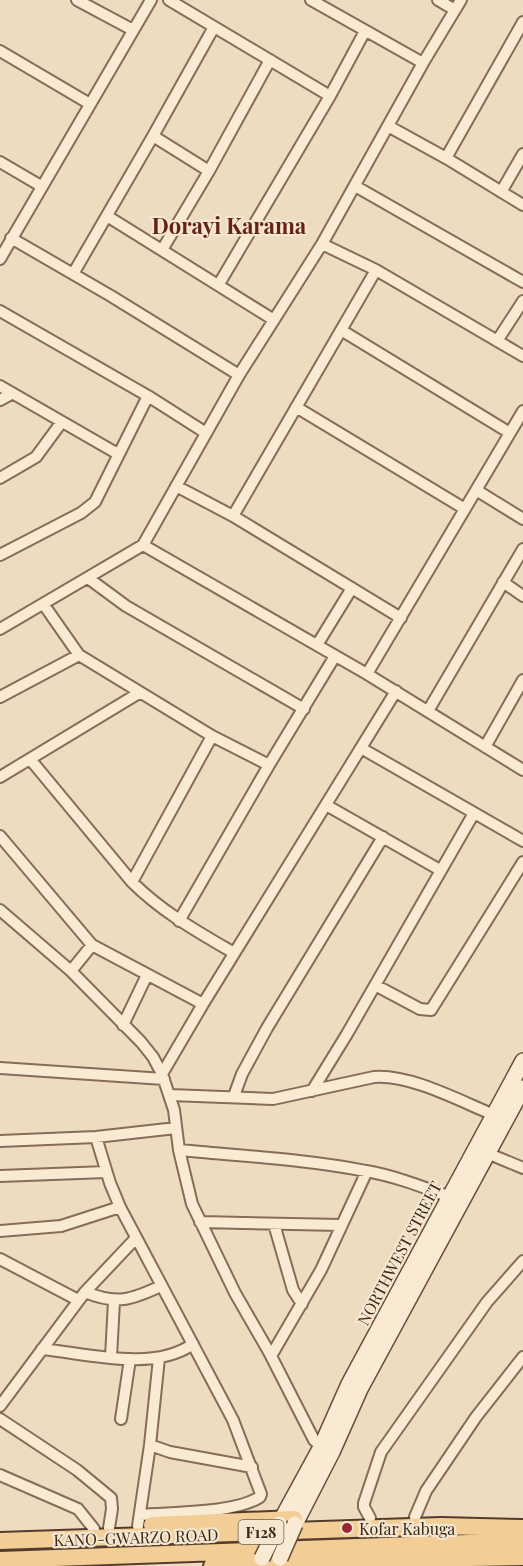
<svg xmlns="http://www.w3.org/2000/svg" width="523" height="1566" font-family="'Playfair Display',serif">
<style>
.lines{fill:none;stroke-linecap:round;stroke-linejoin:round}
.minor-casing{stroke:#876c58;stroke-width:14}
.secondary-casing{stroke:#694d3b;stroke-width:18}
.primary-casing{stroke:#543b2c;stroke-width:20}
.minor{stroke:#f9ead3;stroke-width:10}
.secondary{stroke:#f9ead3;stroke-width:15}
.primary{stroke:#f2cd96;stroke-width:16}
.secondary-bridge-casing{stroke:#694d3b;stroke-width:18;stroke-linecap:butt}
.secondary-bridge{stroke:#f9ead3;stroke-width:15}
.poi-dot{fill:#962733;stroke:#f5e7cf;stroke-width:2}
.labels{text-anchor:middle;dominant-baseline:central;stroke-width:4.5;stroke-linejoin:round;paint-order:stroke}
.shield{fill:#f5e7cf;stroke:#6f6052;stroke-width:1.5}
.shield-label{font-size:15px;font-weight:bold;fill:#36261c}
.street-label{font-size:16px;fill:#36261c;stroke:#f5e7cf}
.poi-label{font-size:16px;fill:#36261c;stroke:#f5e7cf;text-anchor:start}
.district-label{font-size:22px;font-weight:bold;fill:#63231b;stroke:#f5e7cf}
</style>
<rect width="100%" height="100%" fill="#eedcc0"/>
<g class="lines">
<defs>
<path id="minor" d="M 77,0 L 133,30
M 169,0 L 330,96
M 311,0 L 423,63
M 438,0 L 455,10
M 0,51 L 90,104
M 388,126 L 446,158 L 523,205
M 153,136 L 209,171
M 446,158 L 523,22
M 0,162 L 41,186
M 355,186 L 523,282
M 501,192 L 523,154
M 107,216 L 274,320
M 11,238 L 111,296 L 239,375
M 322,244 L 376,270 L 523,356
M 162,250 L 209,171 L 270,60
M 0,259 L 151,0
M 73,274 L 153,136 L 214,27
M 219,284 L 330,96 L 365,31
M 0,311 L 148,396 L 206,433
M 341,330 L 510,433
M 497,341 L 523,301
M 0,386 L 118,454
M 0,400 L 11,394
M 296,407 L 465,509
M 0,478 L 36,457 L 61,423
M 176,486 L 233,516 L 401,618
M 476,490 L 523,519
M 233,516 L 376,270
M 143,545 L 367,674 L 523,770
M 0,555 L 81,513 L 95,502 L 148,396
M 88,578 L 126,606 L 304,709
M 503,582 L 523,596
M 44,605 L 79,655 L 212,736 L 269,765
M 0,629 L 143,545 L 239,375 L 322,244 L 423,63 L 461,0
M 317,645 L 352,588
M 367,674 L 523,411
M 0,697 L 79,655
M 428,711 L 523,549
M 485,747 L 523,680
M 361,748 L 523,841
M 30,759 L 132,882 C 162,912 198,932 234,953
M 0,777 L 139,693
M 326,805 L 440,870
M 0,836 L 92,945 L 203,1004
M 132,882 L 212,736
M 0,910 L 71,971 L 141,1042 L 153,1057 L 162,1074 L 174,1110 L 179,1150 L 192,1204 L 235,1293 L 269,1352 L 314,1440 L 321,1447
M 179,921 L 269,765 L 335,656
M 71,971 L 92,945
M 375,985 L 420,1009 L 431,1010 L 523,862
M 123,1025 L 147,975
M 0,1068 L 164,1079
M 162,1074 L 203,1004 L 396,691
M 312,1091 L 347,1034 L 474,813
M 170,1095 L 273,1099 L 374,1077 C 410,1074 460,1101 494,1115
M 234,1096 L 242,1074 L 267,1028 L 383,837
M 96,1137 L 110,1183 L 120,1207 L 233,1420 L 261,1494 L 260,1497 C 233,1514 173,1512 140,1515
M 0,1141 L 96,1137 L 176,1128
M 179,1150 C 241,1156 305,1159 366,1171 C 395,1176 423,1187 450,1197
M 487,1153 L 523,1168
M 0,1176 L 106,1172
M 200,1222 L 341,1225
M 274,1224 L 293,1290 L 302,1304
M 0,1231 L 61,1226 L 120,1207
M 0,1259 L 78,1300
M 85,1292 C 117,1305 131,1300 161,1286
M 42,1349 C 89,1354 153,1372 193,1344
M 271,1356 L 321,1270 L 367,1171
M 111,1357 L 114,1301
M 0,1406 L 85,1292 L 136,1238
M 0,1419 L 77,1470 L 111,1498 L 112,1509 L 109,1528
M 121,1419 L 130,1359
M 150,1445 L 170,1452 L 252,1467
M 0,1475 L 78,1509 L 94,1529
M 415,1517 L 426,1491 L 476,1417 L 523,1357
M 370,1518 L 364,1507 L 364,1503 L 381,1452 L 487,1302 L 523,1261
M 138,1526 L 150,1445 L 159,1358"/>
<path id="secondary" d="M 279,1524 L 321,1447 L 349,1384 L 523,1061
M 295,1524 L 332,1452 L 360,1389 L 523,1088"/>
<path id="primary" d="M 152,1525 L 294,1519
M 0,1541 L 441,1526 L 523,1528
M 0,1560 L 523,1541
M 212,1566 L 260,1562 L 523,1557"/>
</defs>
<use href="#minor" class="minor-casing"/>
<use href="#secondary" class="secondary-casing"/>
<use href="#primary" class="primary-casing"/>
<use href="#minor" class="minor"/>
<use href="#secondary" class="secondary"/>
<use href="#primary" class="primary"/>
<defs>
<path id="secondary-bridge" d="M 262,1558 L 279,1524
M 280,1558 L 295,1524"/>
</defs>
<use href="#secondary-bridge" class="secondary-bridge-casing"/>
<use href="#secondary-bridge" class="secondary-bridge"/>
</g>
<circle class="poi-dot" cx="347" cy="1528" r="6"/>
<g class="labels">
<rect class="shield" x="238.5" y="1520" width="45" height="24" rx="4.5"/>
<g class="shield-label">
<text x="261" y="1532">F128</text>
</g>
<g class="street-label">
<text transform="translate(399 1253) rotate(-62)">NORTHWEST STREET</text>
<text transform="translate(136 1537) rotate(-2)">KANO-GWARZO ROAD</text>
</g>
<g class="poi-label">
<text x="359" y="1528">Kofar Kabuga</text>
</g>
<g class="district-label">
<text x="229" y="225">Dorayi Karama</text>
</g>
</g>
</svg>
